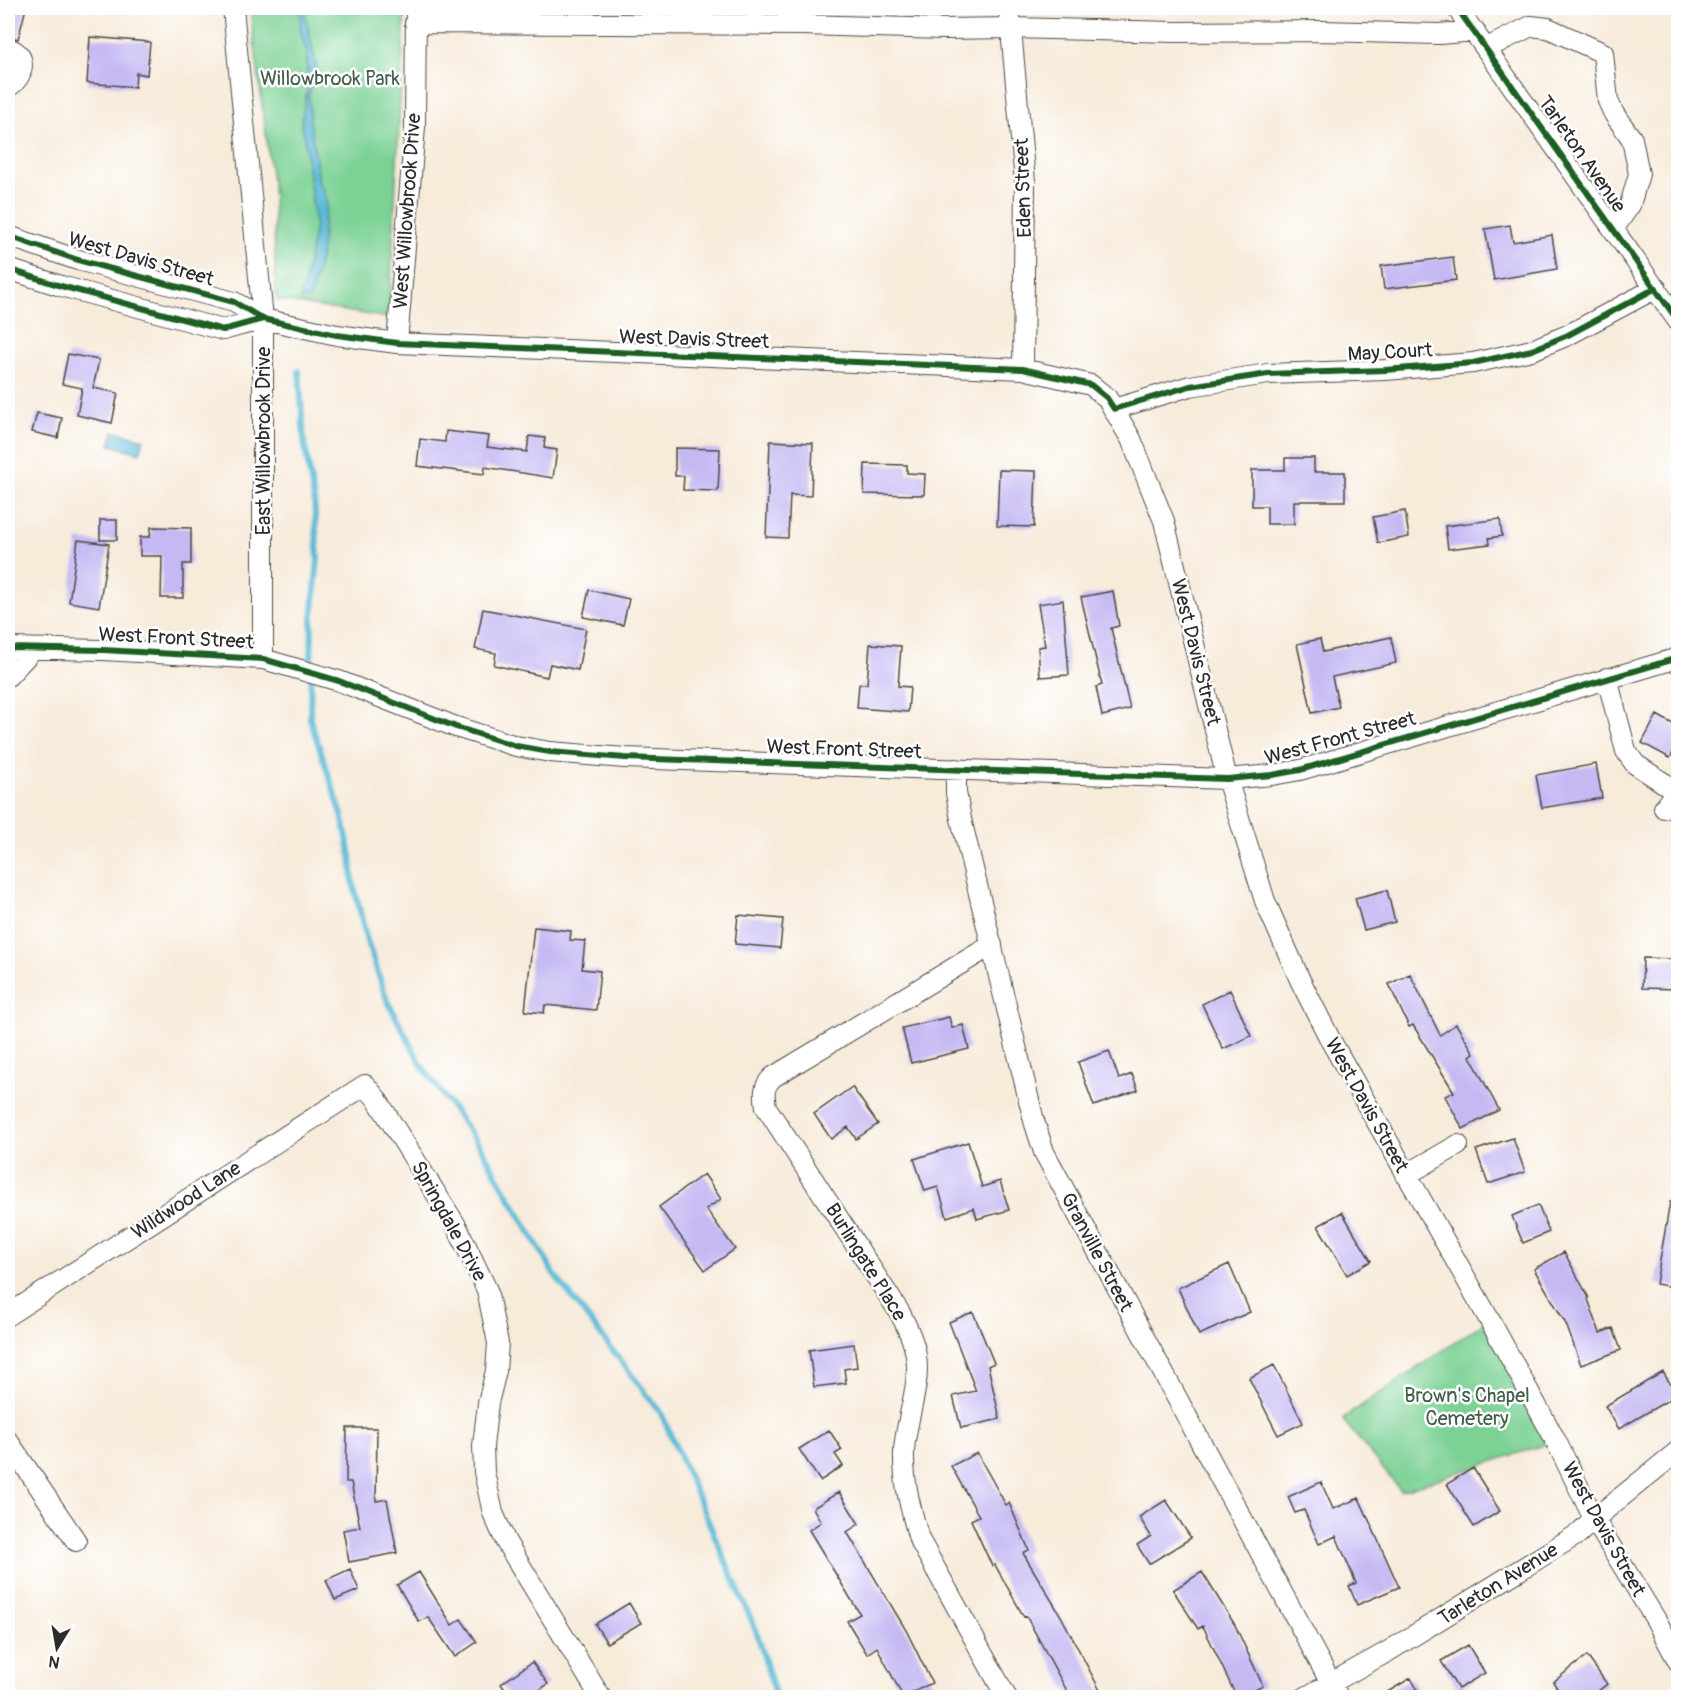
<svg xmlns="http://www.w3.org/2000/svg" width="1686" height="1705" font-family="Pangolin,sans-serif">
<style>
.green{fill:#7bd195;stroke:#537e60;stroke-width:1.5}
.water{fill:#57b9d5;stroke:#417280;stroke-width:1.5}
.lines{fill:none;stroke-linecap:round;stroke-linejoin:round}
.stream{stroke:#57b9d5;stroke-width:6}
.building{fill:#c5b8f3}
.minor-casing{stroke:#4a4845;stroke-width:22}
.minor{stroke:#fff;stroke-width:20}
.cycleway-casing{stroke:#fff;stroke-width:10}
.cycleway{stroke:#1b5e20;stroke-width:6}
.labels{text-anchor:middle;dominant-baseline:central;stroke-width:5;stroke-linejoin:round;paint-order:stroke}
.park-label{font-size:20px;fill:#435d4b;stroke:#fff}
.street-label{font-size:20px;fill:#2b2b2b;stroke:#fff}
</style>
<rect width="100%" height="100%" fill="#fff"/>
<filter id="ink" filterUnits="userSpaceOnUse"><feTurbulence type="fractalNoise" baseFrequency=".0167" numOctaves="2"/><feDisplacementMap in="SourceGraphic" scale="12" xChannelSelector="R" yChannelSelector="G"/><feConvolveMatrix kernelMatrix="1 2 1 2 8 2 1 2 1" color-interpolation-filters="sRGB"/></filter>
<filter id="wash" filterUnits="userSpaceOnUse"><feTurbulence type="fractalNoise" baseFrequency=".008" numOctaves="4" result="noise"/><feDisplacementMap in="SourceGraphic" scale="24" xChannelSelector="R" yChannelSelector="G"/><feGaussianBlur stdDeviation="1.35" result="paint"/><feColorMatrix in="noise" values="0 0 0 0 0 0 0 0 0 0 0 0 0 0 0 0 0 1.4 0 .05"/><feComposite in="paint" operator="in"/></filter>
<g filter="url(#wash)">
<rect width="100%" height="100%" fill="#f7ebda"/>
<path class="green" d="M 250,8 L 405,8 L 389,318 L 276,300 L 273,192 Z
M 1489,1319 L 1556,1441 L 1401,1491 L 1342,1419 Z"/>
<path class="water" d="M 295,8 L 304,8 L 317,70 L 309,95 L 310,120 L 319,182 L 324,191 L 327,206 L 324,220 L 320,260 L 310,299 L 300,299 L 306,275 L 315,225 L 304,134 L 301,125 L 307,90 L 307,53 L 300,29 L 301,16 Z
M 114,431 L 144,439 L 140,453 L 110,445 Z"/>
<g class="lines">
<path class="stream" d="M 299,371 L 304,440 L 314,500 L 318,559 L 312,620 L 310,719 L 342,815 L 351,856 L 353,882 L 367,941 L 387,1000 L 422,1066 L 480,1146 L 554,1274 L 661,1413 L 757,1633 L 776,1698"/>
</g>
<g id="blocks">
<path class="building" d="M 8,8 L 26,8 L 18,39 L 8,36 Z
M 90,37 L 150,42 L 147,75 L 136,73 L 135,87 L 87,83 Z
M 1510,225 L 1513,242 L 1552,235 L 1557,269 L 1494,280 L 1485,229 Z
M 1453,257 L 1456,280 L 1384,289 L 1381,266 Z
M 68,354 L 99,360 L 93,388 L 118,393 L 112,423 L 77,415 L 82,388 L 62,384 Z
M 37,413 L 62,418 L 58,438 L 32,432 Z
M 446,431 L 489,436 L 487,447 L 527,452 L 529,436 L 545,438 L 544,448 L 557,450 L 553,478 L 485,467 L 484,474 L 417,466 L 420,439 L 445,442 Z
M 770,441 L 813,443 L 811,496 L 790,495 L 788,538 L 766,537 Z
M 675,448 L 720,449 L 718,491 L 683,490 L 684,476 L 675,476 Z
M 1285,458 L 1314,458 L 1314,472 L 1345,472 L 1345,501 L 1294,501 L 1294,524 L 1267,524 L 1267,506 L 1252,506 L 1252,470 L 1285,470 Z
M 865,464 L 907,465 L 907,473 L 925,474 L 924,495 L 864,494 Z
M 999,470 L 1036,471 L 1034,527 L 997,526 Z
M 1405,511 L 1409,537 L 1378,543 L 1373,517 Z
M 1500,519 L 1502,536 L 1489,538 L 1490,544 L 1448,549 L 1445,526 Z
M 100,520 L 117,520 L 117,540 L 100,540 Z
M 151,527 L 191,528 L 191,564 L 183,564 L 183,598 L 161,598 L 162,556 L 140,556 L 140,537 L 150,537 Z
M 78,540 L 109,544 L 99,607 L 69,602 Z
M 589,590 L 629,599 L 623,625 L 583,617 Z
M 1113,591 L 1119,626 L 1111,628 L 1130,709 L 1102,716 L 1096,687 L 1102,685 L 1081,597 Z
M 1063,600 L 1069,675 L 1040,677 L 1038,647 L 1045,646 L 1038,604 Z
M 483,609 L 586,629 L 578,670 L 550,664 L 547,677 L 494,665 L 496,653 L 475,649 Z
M 1391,637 L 1396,663 L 1332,677 L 1339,707 L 1312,713 L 1297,644 L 1320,639 L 1323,652 Z
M 870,644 L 901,646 L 898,686 L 910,687 L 908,712 L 857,708 L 859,684 L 867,684 Z
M 1657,715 L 1678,727 L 1678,743 L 1670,758 L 1642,743 Z
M 1596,764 L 1602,798 L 1542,808 L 1536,775 Z
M 1387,890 L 1395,922 L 1364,930 L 1355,898 Z
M 738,915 L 783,919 L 780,948 L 735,944 Z
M 534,927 L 571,931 L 570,940 L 585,941 L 582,969 L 600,971 L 596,1010 L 545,1005 L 544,1013 L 525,1011 Z
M 1643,958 L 1678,959 L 1678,989 L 1642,988 Z
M 1410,974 L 1440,1035 L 1456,1024 L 1474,1053 L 1470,1056 L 1499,1110 L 1463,1129 L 1445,1096 L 1454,1092 L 1413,1025 L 1409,1027 L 1389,984 Z
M 1230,990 L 1251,1036 L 1223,1049 L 1202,1004 Z
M 949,1017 L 952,1028 L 963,1025 L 969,1049 L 911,1063 L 902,1028 Z
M 1109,1051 L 1119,1079 L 1132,1074 L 1138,1090 L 1094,1106 L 1078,1062 Z
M 852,1087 L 878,1124 L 856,1139 L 848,1127 L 831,1139 L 814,1114 Z
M 1513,1138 L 1525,1172 L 1488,1184 L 1476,1150 Z
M 968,1142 L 982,1187 L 1000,1181 L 1009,1210 L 977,1219 L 974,1208 L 947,1217 L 938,1187 L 925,1191 L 914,1159 Z
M 704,1174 L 721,1199 L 706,1209 L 735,1249 L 705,1270 L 659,1207 Z
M 1670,1202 L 1678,1203 L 1678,1288 L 1656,1284 Z
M 1538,1205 L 1549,1232 L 1523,1243 L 1512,1216 Z
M 1342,1212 L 1371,1261 L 1347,1275 L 1318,1226 Z
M 1564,1252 L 1589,1298 L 1588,1299 L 1600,1333 L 1613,1328 L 1621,1350 L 1581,1365 L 1566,1324 L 1534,1269 Z
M 1229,1264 L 1250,1312 L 1199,1335 L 1178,1288 Z
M 973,1312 L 994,1363 L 988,1366 L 1000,1419 L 961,1428 L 953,1396 L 976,1391 L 949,1322 Z
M 854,1344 L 857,1367 L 844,1369 L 846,1383 L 814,1387 L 809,1350 Z
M 1274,1365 L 1303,1423 L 1278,1435 L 1249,1378 Z
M 1663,1372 L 1677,1395 L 1619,1429 L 1605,1406 Z
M 347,1428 L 377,1428 L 376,1501 L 387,1499 L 397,1553 L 349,1562 L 343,1530 L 360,1527 L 351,1482 L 346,1482 Z
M 829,1430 L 842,1450 L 835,1454 L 843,1466 L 820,1481 L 799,1449 Z
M 977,1453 L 1006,1505 L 1009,1503 L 1029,1550 L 1023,1553 L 1061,1616 L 1104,1698 L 1071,1698 L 1026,1616 L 1024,1617 L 995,1565 L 992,1566 L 971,1520 L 979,1516 L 951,1466 Z
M 1473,1468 L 1500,1511 L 1474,1527 L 1447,1484 Z
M 1321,1482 L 1333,1509 L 1359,1498 L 1399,1587 L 1357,1605 L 1349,1586 L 1356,1583 L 1336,1536 L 1319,1544 L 1304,1510 L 1295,1513 L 1288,1497 Z
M 839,1492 L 859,1524 L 847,1532 L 906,1630 L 932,1683 L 903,1697 L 877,1647 L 867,1654 L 847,1621 L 860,1614 L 809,1530 L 821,1522 L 813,1508 Z
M 1166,1500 L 1191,1538 L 1149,1564 L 1137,1545 L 1151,1536 L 1139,1517 Z
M 350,1569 L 359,1590 L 335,1600 L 326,1580 Z
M 419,1572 L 452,1625 L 461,1619 L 477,1642 L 455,1657 L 428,1617 L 419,1622 L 397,1585 Z
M 1202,1572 L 1235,1625 L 1263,1686 L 1239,1698 L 1237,1698 L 1203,1626 L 1198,1629 L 1173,1590 Z
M 629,1603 L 641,1623 L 607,1643 L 595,1624 Z
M 1468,1645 L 1485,1673 L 1458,1689 L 1441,1661 Z
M 1587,1656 L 1607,1684 L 1589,1698 L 1564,1698 L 1553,1682 Z
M 532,1662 L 548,1684 L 528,1698 L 511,1698 L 501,1684 Z
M 1411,1678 L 1422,1698 L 1377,1698 Z"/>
</g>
</g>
<g filter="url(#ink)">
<use href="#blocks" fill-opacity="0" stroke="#4a4845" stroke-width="1.5"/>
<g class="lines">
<defs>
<path id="minor" d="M 233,8 L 263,319 L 263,659
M 1009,8 L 1025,182 L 1023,369
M 1457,8 L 1678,321
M 415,23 L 803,25 L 945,29 L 1011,28 L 1175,32 L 1321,31 L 1439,34 L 1475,31
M 8,48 C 29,54 24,78 8,87
M 1487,48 L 1531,26 L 1548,28 L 1603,53 L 1608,101 L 1614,114 L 1632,139 L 1639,174 L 1630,205 L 1614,228
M 8,236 L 78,260 L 234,302 L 263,319 L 337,335 L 397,343 L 1023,369 L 1091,385 L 1107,398 L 1131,439 L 1164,521 L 1227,779 L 1265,901 L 1301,982 L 1332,1043 L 1489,1319 L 1556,1441 L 1594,1519 L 1656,1620 L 1678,1661
M 8,269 L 61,286 L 223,330 L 263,319
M 397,343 L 415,127 L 416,8
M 1114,409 L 1190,386 L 1268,374 L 1385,370 L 1473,363 L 1532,350 L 1568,335 L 1656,288
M 8,648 L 103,650 L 263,659 L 339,681 L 456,727 L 516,746 L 550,752 L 625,758 L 1227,779 L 1272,775 L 1300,770 L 1678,658
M 8,676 L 33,649
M 1607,678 L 1626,751 L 1635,764 L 1676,791
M 956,769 L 956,793 L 961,819 L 1034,1121 L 1044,1152 L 1339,1698
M 1664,808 L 1678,788
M 992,945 L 773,1077 C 763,1086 764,1094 766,1107 L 900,1313 C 907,1327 914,1341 916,1356 C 921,1386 905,1422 904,1452 C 903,1482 911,1510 919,1539 L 1007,1698
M 1406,1175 L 1458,1145
M 8,1315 L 365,1085 L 376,1098 L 457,1227 L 487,1290 L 498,1343 L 496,1371 L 488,1403 L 483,1446 L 484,1472 L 493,1513 L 506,1542 L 601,1698
M 8,1441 L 76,1541
M 1304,1698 L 1387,1652 L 1578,1534 L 1594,1519 L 1678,1451"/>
</defs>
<use href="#minor" class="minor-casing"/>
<use href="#minor" class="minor"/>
<defs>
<path id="cycleway" d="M 1457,8 L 1678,321
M 8,236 L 78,260 L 234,302 L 263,319 L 337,335 L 397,343 L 1023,369 L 1091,385 L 1107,398 L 1114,409 L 1190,386 L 1268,374 L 1385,370 L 1473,363 L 1532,350 L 1568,335 L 1656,288
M 8,269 L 61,286 L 223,330 L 263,319
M 8,648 L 103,650 L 263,659 L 339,681 L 456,727 L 516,746 L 550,752 L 625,758 L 1227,779 L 1272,775 L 1300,770 L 1678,658"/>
</defs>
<use href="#cycleway" class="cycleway-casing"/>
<use href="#cycleway" class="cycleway"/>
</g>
</g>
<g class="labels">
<g class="park-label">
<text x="330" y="78">Willowbrook Park</text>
<text x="1467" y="1395">Brown's Chapel<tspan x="1467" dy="23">Cemetery</tspan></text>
</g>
<g class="street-label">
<text transform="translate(1582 154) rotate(55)">Tarleton Avenue</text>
<text transform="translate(1023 188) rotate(-92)">Eden Street</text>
<text transform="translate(407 211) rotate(-86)">West Willowbrook Drive</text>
<text transform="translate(141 259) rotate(16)">West Davis Street</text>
<text transform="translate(694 339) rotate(2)">West Davis Street</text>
<text transform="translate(1390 352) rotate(-3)">May Court</text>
<text transform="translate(263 441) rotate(-90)">East Willowbrook Drive</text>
<text transform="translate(176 638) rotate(3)">West Front Street</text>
<text transform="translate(1196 652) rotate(76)">West Davis Street</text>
<text transform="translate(1340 738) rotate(-15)">West Front Street</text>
<text transform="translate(844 749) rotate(2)">West Front Street</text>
<text transform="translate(1367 1105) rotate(61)">West Davis Street</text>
<text transform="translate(186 1200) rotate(-33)">Wildwood Lane</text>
<text transform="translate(449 1221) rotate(61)">Springdale Drive</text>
<text transform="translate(1097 1252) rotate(62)">Granville Street</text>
<text transform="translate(866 1262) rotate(58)">Burlingate Place</text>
<text transform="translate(1604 1529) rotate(61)">West Davis Street</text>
<text transform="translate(1498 1584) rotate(-32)">Tarleton Avenue</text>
</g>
</g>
<rect width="1686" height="1705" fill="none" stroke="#fff" stroke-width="30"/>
<g transform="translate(57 1648) rotate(191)" stroke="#ffffff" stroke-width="4.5" paint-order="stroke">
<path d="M0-4.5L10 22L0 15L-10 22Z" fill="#2b2b2b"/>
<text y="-9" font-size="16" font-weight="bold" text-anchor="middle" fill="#2b2b2b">N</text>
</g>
</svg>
